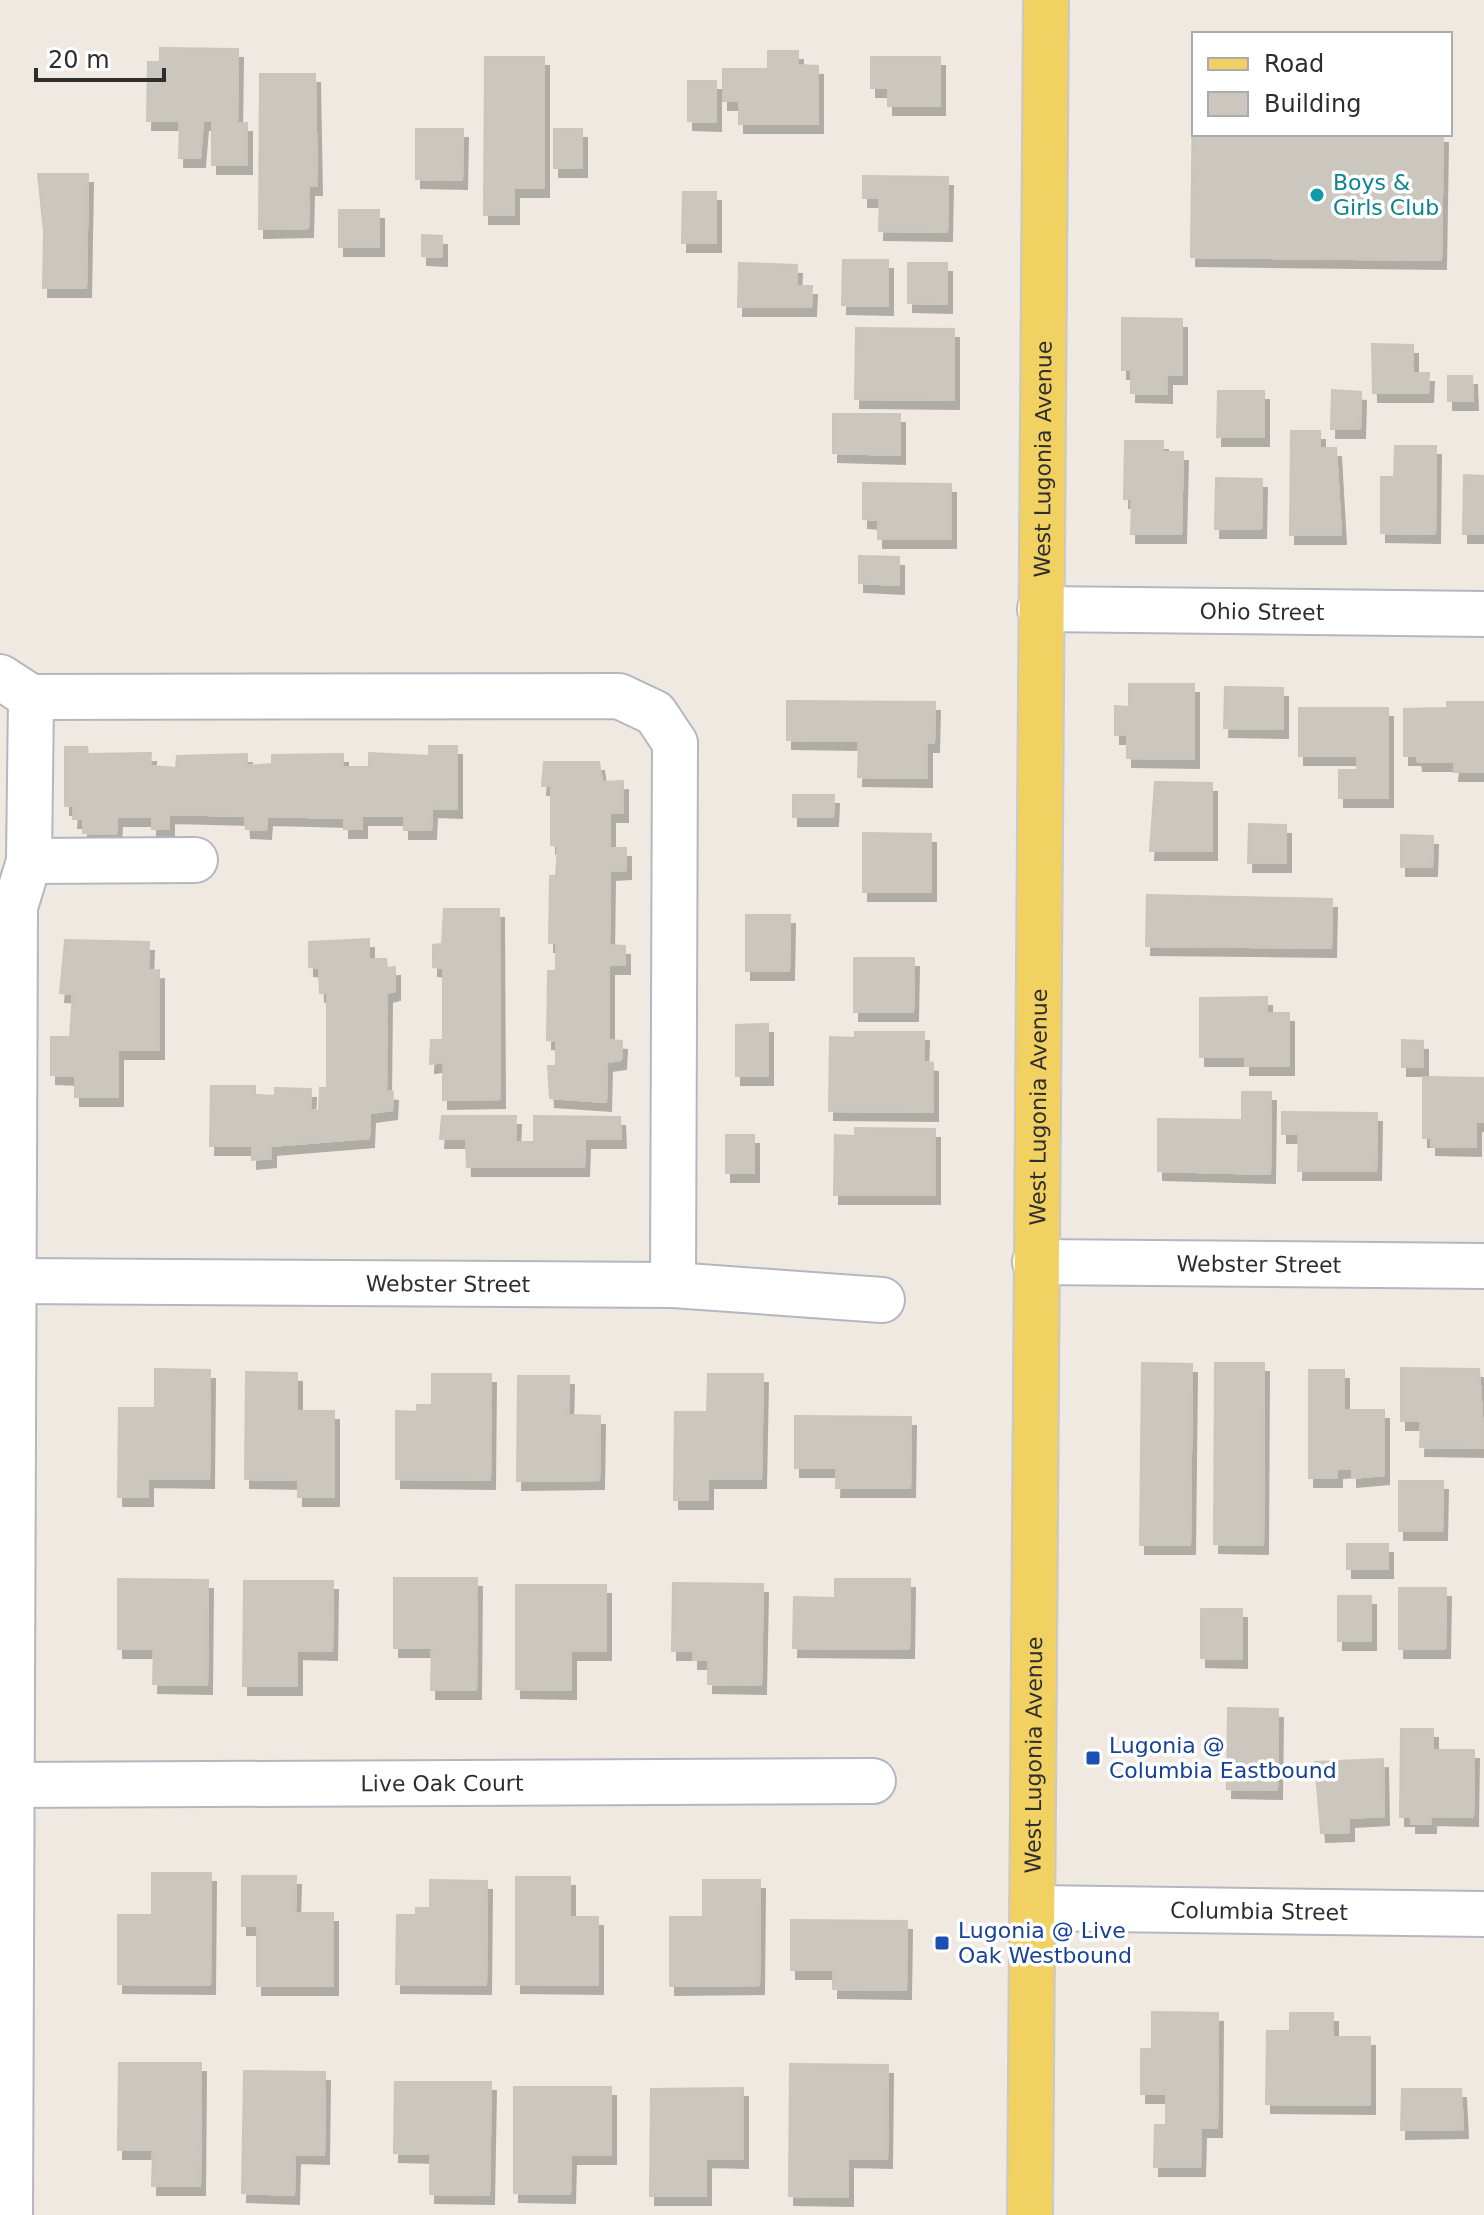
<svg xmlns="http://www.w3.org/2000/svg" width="1484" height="2215" font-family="'DejaVu Sans',sans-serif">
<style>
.building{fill:#cbc7bf;stroke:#cbc5ba;stroke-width:2;filter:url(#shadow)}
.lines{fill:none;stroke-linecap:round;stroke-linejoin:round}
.minor-casing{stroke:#b4b7c1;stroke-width:48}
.major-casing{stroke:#c9c9c9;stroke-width:48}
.minor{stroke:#fff;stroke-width:44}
.major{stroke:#f2d163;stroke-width:44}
.culture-dot{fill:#0f9aa8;stroke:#fff;stroke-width:3}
.transit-dot{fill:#1a4fb4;stroke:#fff;stroke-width:3}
.labels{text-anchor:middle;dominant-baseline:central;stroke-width:7;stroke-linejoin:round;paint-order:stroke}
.culture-label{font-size:22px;fill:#0d838f;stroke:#fff;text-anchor:start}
.street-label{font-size:22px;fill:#2e2e2e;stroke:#fff}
.transit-label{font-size:22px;fill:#164399;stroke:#fff;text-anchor:start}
</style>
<defs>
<filter id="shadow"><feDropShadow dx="5" dy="9" stdDeviation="0" flood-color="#0004"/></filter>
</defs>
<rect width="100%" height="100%" fill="#efe9e1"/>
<path class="building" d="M 160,48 L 238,49 L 237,123 L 247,123 L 247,165 L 212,165 L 212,121 L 203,121 L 200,158 L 179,158 L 180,121 L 147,121 L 148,62 L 160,62 Z
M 768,51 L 798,51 L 798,65 L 818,66 L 818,124 L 739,124 L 739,101 L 723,101 L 723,69 L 768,69 Z
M 485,57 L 544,57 L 544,188 L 514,188 L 514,215 L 484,215 Z
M 871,57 L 940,57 L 940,106 L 888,106 L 888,88 L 871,88 Z
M 260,74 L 315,74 L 317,186 L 309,186 L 308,228 L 259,229 Z
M 688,81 L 716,81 L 716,122 L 688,121 Z
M 1193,87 L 1194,134 L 1443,134 L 1441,260 L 1191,257 Z
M 416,129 L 463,129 L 462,180 L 416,179 Z
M 554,129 L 582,129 L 582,168 L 554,168 Z
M 38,174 L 88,174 L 86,288 L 43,288 L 44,232 Z
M 863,176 L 948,177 L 947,232 L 879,231 L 880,198 L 863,198 Z
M 683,192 L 716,192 L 716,243 L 682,243 Z
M 339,210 L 379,210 L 379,247 L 339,247 Z
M 422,235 L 442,236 L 442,257 L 422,256 Z
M 843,260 L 888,260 L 888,306 L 842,305 Z
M 739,263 L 797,265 L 796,286 L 812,286 L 811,307 L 738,307 Z
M 908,263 L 947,263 L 947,304 L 908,303 Z
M 1122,318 L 1182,319 L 1182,375 L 1167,375 L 1167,394 L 1131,393 L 1131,370 L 1122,370 Z
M 856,328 L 954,329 L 954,400 L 855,399 Z
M 1372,344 L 1413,345 L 1413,373 L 1429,373 L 1428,393 L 1373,393 Z
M 1448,376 L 1472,376 L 1473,401 L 1448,401 Z
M 1332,390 L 1361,392 L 1360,429 L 1331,429 Z
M 1218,391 L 1264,391 L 1264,437 L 1217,437 Z
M 833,414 L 900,414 L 900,455 L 833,453 Z
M 1291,431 L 1320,431 L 1320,448 L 1336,448 L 1341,535 L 1290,535 Z
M 1125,441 L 1163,441 L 1163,452 L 1183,452 L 1181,534 L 1131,534 L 1132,499 L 1124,499 Z
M 1395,446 L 1436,446 L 1435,534 L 1381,533 L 1381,477 L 1394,477 Z
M 1464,475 L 1484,476 L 1484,534 L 1463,534 Z
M 1216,478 L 1262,479 L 1261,529 L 1215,529 Z
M 863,483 L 951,484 L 951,539 L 878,539 L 878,520 L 863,519 Z
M 859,556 L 899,557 L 899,585 L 859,583 Z
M 1129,684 L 1194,684 L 1194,759 L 1127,758 L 1127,735 L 1115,735 L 1115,706 L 1129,707 Z
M 1225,687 L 1283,688 L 1283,729 L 1224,728 Z
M 787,701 L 935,702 L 934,743 L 927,743 L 927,778 L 858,777 L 859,741 L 787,740 Z
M 1447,702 L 1484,702 L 1484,772 L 1454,772 L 1455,762 L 1418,762 L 1417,756 L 1404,756 L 1404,709 L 1447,708 Z
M 1299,708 L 1388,708 L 1388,798 L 1339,798 L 1339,770 L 1357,770 L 1357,756 L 1299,756 Z
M 429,746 L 457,746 L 457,809 L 432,808 L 431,830 L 404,830 L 404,816 L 362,816 L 362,829 L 344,829 L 344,818 L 267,816 L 266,830 L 246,829 L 245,816 L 169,814 L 169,829 L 152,829 L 152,817 L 117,817 L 116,834 L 83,833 L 83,819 L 73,819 L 74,806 L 65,806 L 65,747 L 87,747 L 88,754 L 151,753 L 150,766 L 176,768 L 177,756 L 247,754 L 247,766 L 272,764 L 272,755 L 343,754 L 343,767 L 369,767 L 369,753 L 429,756 Z
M 544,762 L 599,762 L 602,782 L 623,781 L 623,813 L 610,813 L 610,848 L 626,848 L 626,870 L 610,871 L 609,945 L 625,946 L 625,965 L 609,965 L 609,1040 L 622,1041 L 621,1060 L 607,1062 L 606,1102 L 550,1098 L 548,1066 L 556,1066 L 556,1041 L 547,1040 L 548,971 L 556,971 L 556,943 L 549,943 L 550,876 L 556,876 L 558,846 L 551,845 L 551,786 L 542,786 Z
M 1155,782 L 1212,783 L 1212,851 L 1150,851 Z
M 793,795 L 834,795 L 833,817 L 793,817 Z
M 1249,824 L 1286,825 L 1286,863 L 1248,863 Z
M 863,833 L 931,834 L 931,892 L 863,892 Z
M 1401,835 L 1433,836 L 1432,867 L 1401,867 Z
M 1147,895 L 1332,899 L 1331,948 L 1146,946 Z
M 444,909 L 499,909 L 500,1099 L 443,1100 L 443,1062 L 430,1064 L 431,1040 L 443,1040 L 443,968 L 433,967 L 433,945 L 442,944 Z
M 746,915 L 790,915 L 789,971 L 746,971 Z
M 369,939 L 369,959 L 386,959 L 387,968 L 395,967 L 395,991 L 387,993 L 386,1091 L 393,1092 L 392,1110 L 370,1113 L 369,1138 L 271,1146 L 271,1158 L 252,1160 L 252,1146 L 210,1146 L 211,1086 L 255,1086 L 255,1095 L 275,1096 L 275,1088 L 311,1089 L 310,1110 L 319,1111 L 320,1088 L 327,1088 L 327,993 L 320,993 L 319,968 L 309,967 L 309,942 Z
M 65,940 L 149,942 L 148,971 L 159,970 L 159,1050 L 118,1050 L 118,1097 L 75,1097 L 75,1076 L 51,1075 L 51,1037 L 70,1037 L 73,994 L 60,993 Z
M 854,958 L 914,958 L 913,1012 L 854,1012 Z
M 1267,997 L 1267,1013 L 1289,1013 L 1289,1066 L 1245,1066 L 1245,1057 L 1200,1057 L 1200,998 Z
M 768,1024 L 768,1076 L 736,1076 L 736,1025 Z
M 855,1032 L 924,1032 L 923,1062 L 933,1063 L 933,1112 L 829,1111 L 830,1037 L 855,1038 Z
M 1402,1040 L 1423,1041 L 1423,1067 L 1402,1067 Z
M 1423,1077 L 1484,1078 L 1484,1122 L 1476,1122 L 1476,1147 L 1431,1146 L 1431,1138 L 1423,1138 Z
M 1242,1092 L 1271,1092 L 1270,1174 L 1158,1171 L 1158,1119 L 1242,1120 Z
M 1282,1112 L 1377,1113 L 1376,1171 L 1298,1171 L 1299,1134 L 1282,1134 Z
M 442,1116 L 516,1116 L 515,1142 L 534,1142 L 534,1116 L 620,1117 L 621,1139 L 585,1139 L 584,1167 L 467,1167 L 466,1139 L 440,1139 Z
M 855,1128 L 935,1129 L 935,1195 L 834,1195 L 835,1135 L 855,1136 Z
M 726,1135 L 754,1135 L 754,1173 L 726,1173 Z
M 1142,1363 L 1192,1364 L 1190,1545 L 1140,1545 Z
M 1215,1363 L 1264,1363 L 1263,1545 L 1214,1544 Z
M 1401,1368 L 1479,1369 L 1484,1448 L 1420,1447 L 1421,1421 L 1401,1421 Z
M 155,1369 L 210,1370 L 209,1479 L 148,1478 L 148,1497 L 118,1497 L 119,1408 L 155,1408 Z
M 1309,1370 L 1344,1370 L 1344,1410 L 1384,1410 L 1384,1475 L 1352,1478 L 1352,1468 L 1337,1469 L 1337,1478 L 1309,1478 Z
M 246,1372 L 297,1373 L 297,1411 L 334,1411 L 334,1497 L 298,1497 L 298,1480 L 245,1479 Z
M 432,1374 L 491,1374 L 490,1480 L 396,1479 L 396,1411 L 417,1412 L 417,1405 L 432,1405 Z
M 708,1374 L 763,1374 L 761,1479 L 708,1479 L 708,1500 L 674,1500 L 675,1412 L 707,1412 Z
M 518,1376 L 569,1376 L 568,1415 L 600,1416 L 599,1480 L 517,1481 Z
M 795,1416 L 911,1417 L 910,1488 L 836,1488 L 837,1468 L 795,1468 Z
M 1399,1481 L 1443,1481 L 1442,1531 L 1399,1531 Z
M 1347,1544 L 1388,1544 L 1388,1569 L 1347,1569 Z
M 394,1578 L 477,1578 L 476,1690 L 431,1690 L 432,1648 L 394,1648 Z
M 118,1579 L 208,1580 L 207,1685 L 153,1684 L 154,1649 L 118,1649 Z
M 835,1579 L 910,1579 L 909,1649 L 793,1648 L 794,1597 L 835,1598 Z
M 244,1581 L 333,1581 L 332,1651 L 297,1650 L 297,1686 L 243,1686 Z
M 673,1583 L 763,1584 L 761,1685 L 708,1684 L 708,1660 L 693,1660 L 693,1651 L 672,1651 Z
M 516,1585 L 606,1585 L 606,1651 L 571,1651 L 571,1690 L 516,1689 Z
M 1399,1588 L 1446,1588 L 1445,1649 L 1399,1649 Z
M 1338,1596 L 1371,1596 L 1371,1641 L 1338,1641 Z
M 1201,1609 L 1242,1609 L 1242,1659 L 1201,1658 Z
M 1228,1708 L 1278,1709 L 1277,1790 L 1227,1789 Z
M 1401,1729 L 1433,1729 L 1433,1750 L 1474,1750 L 1473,1817 L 1431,1816 L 1431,1824 L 1411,1824 L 1411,1817 L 1400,1817 Z
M 1383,1759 L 1384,1816 L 1349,1818 L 1349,1832 L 1321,1833 L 1315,1762 Z
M 152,1873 L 211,1873 L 210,1985 L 118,1984 L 118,1915 L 152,1915 Z
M 242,1876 L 296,1876 L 295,1913 L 333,1913 L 333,1986 L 257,1986 L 257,1926 L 242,1926 Z
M 516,1877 L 570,1877 L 570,1917 L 598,1917 L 598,1985 L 516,1984 Z
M 430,1880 L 487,1881 L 486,1985 L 396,1984 L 397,1915 L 416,1915 L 416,1908 L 430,1908 Z
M 703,1880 L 760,1880 L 759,1985 L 670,1986 L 670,1917 L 703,1917 Z
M 791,1920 L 907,1921 L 906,1990 L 833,1989 L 833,1970 L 791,1970 Z
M 1152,2012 L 1218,2013 L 1217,2128 L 1201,2128 L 1200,2167 L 1154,2167 L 1155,2125 L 1166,2125 L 1166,2094 L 1141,2094 L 1141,2049 L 1152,2049 Z
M 1290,2013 L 1333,2013 L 1333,2037 L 1370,2037 L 1370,2105 L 1266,2104 L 1267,2031 L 1290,2031 Z
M 119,2063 L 201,2063 L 200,2186 L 152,2186 L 153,2150 L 118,2150 Z
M 790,2064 L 888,2065 L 887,2159 L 848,2158 L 848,2197 L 789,2196 Z
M 244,2071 L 325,2072 L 324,2155 L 295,2154 L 294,2195 L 242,2193 Z
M 395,2082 L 491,2082 L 489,2195 L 430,2194 L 430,2154 L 394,2153 Z
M 514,2087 L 611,2087 L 611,2155 L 571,2155 L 570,2194 L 514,2193 Z
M 743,2088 L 743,2159 L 706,2158 L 706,2196 L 650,2196 L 651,2089 Z
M 1402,2089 L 1461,2089 L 1463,2129 L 1401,2130 Z"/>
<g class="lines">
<defs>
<g id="minor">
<path id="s1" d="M 1040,609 L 1484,614"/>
<path d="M 0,677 L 31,697"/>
<path d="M 29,861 L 195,860"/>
<path id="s2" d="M 1035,1262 L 1484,1266"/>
<path id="s3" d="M 14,1281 L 673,1285 L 882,1300"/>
<path id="s4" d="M 12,1785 L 873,1781"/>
<path id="s5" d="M 1033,1908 L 1484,1914"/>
<path d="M 10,2215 L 15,907 L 29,861 L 31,697 L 619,696 L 655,713 L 675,743 L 673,1285"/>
</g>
<g id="major">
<path id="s6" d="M 1030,2215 L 1046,0"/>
</g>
</defs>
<use href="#minor" class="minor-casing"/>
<use href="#major" class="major-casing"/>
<use href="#minor" class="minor"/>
<use href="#major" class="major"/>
</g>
<circle class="culture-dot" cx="1317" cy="195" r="8"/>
<g class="transit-dot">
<rect x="1085" y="1750" width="16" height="16" rx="4"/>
<rect x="934" y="1935" width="16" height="16" rx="4"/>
</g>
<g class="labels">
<g class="culture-label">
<text x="1333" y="182">Boys &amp;<tspan x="1333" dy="25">Girls Club</tspan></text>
</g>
<g class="street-label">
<text stroke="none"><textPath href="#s6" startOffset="1756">West Lugonia Avenue</textPath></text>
<text stroke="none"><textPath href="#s1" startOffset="222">Ohio Street</textPath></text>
<text stroke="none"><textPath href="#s6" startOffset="1108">West Lugonia Avenue</textPath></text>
<text stroke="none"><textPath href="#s2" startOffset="224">Webster Street</textPath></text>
<text stroke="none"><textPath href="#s3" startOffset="434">Webster Street</textPath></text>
<text stroke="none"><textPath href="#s6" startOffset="460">West Lugonia Avenue</textPath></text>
<text stroke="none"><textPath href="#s4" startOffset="430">Live Oak Court</textPath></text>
<text stroke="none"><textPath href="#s5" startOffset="226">Columbia Street</textPath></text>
</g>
<g class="transit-label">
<text x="1109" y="1745">Lugonia @<tspan x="1109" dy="25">Columbia Eastbound</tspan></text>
<text x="958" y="1930">Lugonia @ Live<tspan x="958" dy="25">Oak Westbound</tspan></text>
</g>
</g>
<rect x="1192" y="32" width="260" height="104" fill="#ffffff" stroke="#ababab" stroke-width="2"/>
<rect x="1208" y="58" width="40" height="12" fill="#f2d163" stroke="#ababab" stroke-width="2"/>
<text x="1264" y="72" font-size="24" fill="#2e2e2e">Road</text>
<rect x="1208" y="92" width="40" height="24" fill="#cbc7bf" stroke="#ababab" stroke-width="2"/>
<text x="1264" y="112" font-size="24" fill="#2e2e2e">Building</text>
<path d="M36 68v12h128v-12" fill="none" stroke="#2e2e2e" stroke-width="4"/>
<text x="48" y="68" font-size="24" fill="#2e2e2e" stroke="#ffffff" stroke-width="6" paint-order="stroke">20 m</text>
</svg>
